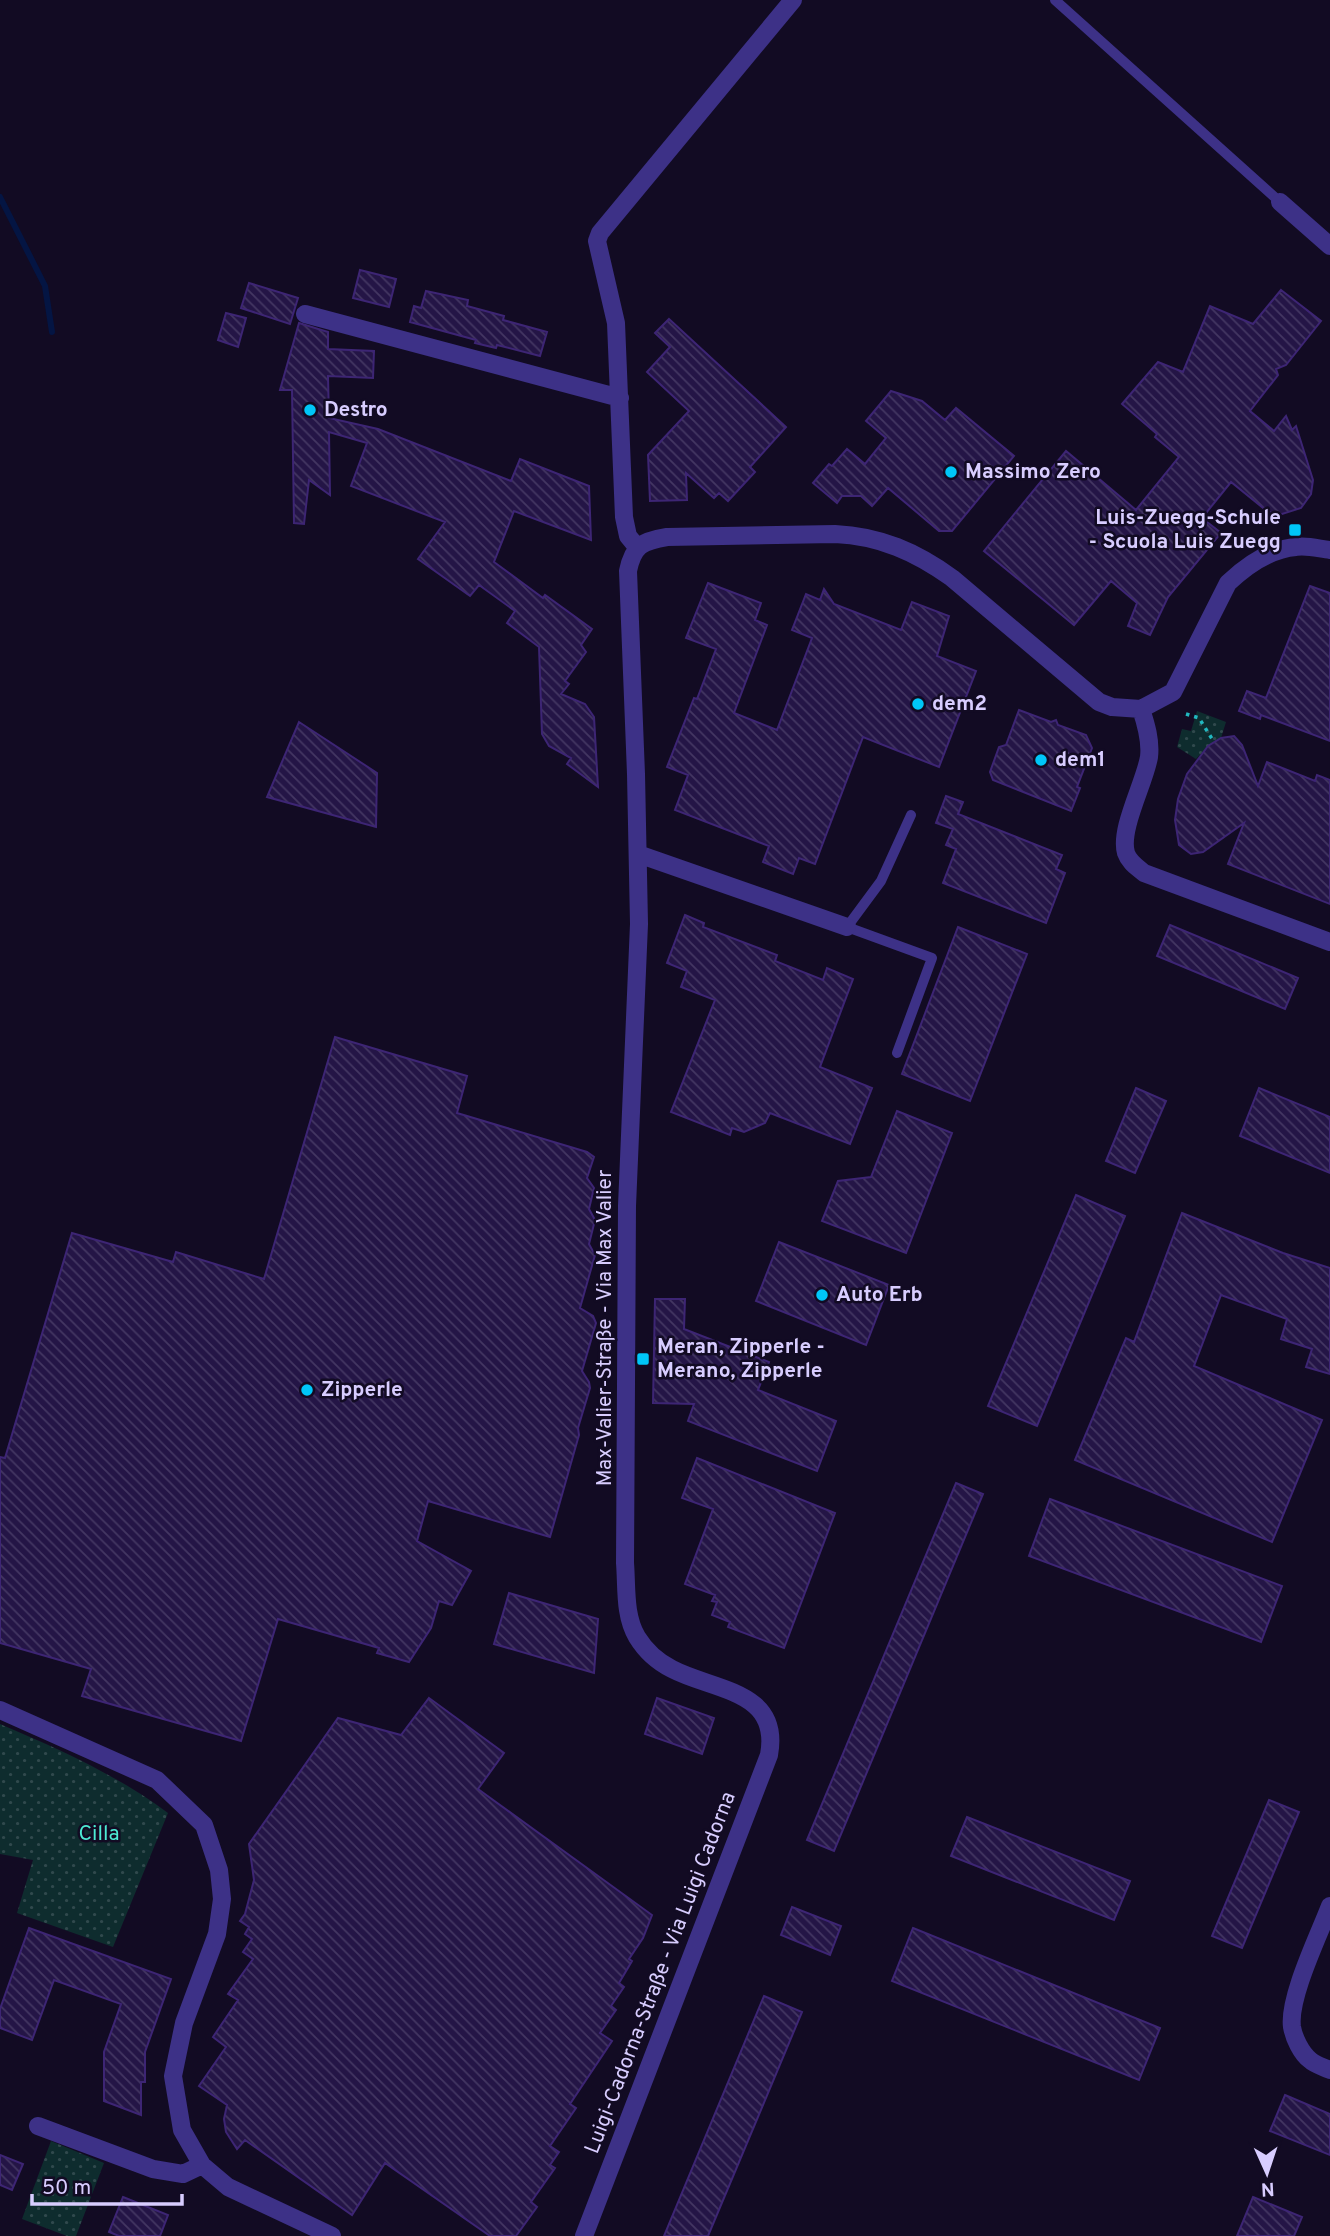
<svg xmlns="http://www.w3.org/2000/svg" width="1330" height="2236" font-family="Overpass,sans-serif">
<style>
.green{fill:url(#green-dots)}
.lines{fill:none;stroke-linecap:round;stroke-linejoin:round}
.stream{stroke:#041543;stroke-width:6}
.building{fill:url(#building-back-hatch);stroke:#3d2574;stroke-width:2}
.path{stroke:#21b8bf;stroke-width:3.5;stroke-dasharray:3.5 5;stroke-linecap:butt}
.service{stroke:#3d3187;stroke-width:10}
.minor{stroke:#3d3187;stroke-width:18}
.poi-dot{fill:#00c6f8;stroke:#120b23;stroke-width:2.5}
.labels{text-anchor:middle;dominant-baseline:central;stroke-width:5;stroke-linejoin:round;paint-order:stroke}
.poi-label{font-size:21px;font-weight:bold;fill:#d8cdff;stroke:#120b23;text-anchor:start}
.street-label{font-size:21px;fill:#d8cdff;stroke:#120b23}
.park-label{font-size:21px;fill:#4debd4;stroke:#120b23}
</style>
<defs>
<pattern id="green-dots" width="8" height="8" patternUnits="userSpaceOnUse" patternTransform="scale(1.75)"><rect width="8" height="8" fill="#0e2c2e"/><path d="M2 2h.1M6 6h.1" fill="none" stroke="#30494d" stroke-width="1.8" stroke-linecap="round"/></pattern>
<pattern id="building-back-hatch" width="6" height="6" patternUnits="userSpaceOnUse" patternTransform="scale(1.75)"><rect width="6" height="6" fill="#241546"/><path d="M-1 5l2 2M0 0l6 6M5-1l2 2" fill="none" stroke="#433662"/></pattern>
</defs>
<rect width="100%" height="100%" fill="#120b23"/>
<path class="green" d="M 1197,711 L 1226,722 L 1221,738 L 1208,746 L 1196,759 L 1177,747 L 1182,729 L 1191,731 Z
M 0,1724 C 59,1749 117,1775 168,1813 L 113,1947 L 17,1913 L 33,1860 L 0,1854 Z
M 51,2141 L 104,2163 L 76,2236 L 67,2236 L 22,2219 Z"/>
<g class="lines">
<path class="stream" d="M 0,197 L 45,286 L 52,332"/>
</g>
<path class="building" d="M 360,270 L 396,279 L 389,307 L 353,298 Z
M 249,283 L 298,298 L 290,324 L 241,308 Z
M 1281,290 L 1321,321 L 1286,365 L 1276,369 L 1278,375 L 1250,411 L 1274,431 L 1286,416 L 1292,430 L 1296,426 L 1313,480 L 1311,494 L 1301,508 L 1282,514 L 1268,512 L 1231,482 L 1202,518 L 1221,533 L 1168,597 L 1150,635 L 1128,626 L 1137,603 L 1111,581 L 1074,625 L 984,551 L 1066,451 L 1136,510 L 1179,457 L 1155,437 L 1157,434 L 1122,404 L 1158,362 L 1183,372 L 1210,306 L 1253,324 Z
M 426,291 L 468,300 L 467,306 L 504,316 L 503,320 L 547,332 L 540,356 L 497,345 L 496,348 L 475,343 L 476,340 L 410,322 L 414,306 L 421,308 Z
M 226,313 L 246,318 L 238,347 L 218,340 Z
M 669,319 L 786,427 L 750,467 L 755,472 L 728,501 L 719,493 L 714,498 L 686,473 L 687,500 L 650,501 L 648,455 L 689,411 L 647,372 L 670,347 L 655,333 Z
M 299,323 L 328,332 L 328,349 L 374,351 L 373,378 L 328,376 L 329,418 L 378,429 L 511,481 L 520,459 L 589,486 L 591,540 L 514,511 L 494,562 L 543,598 L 545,595 L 592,629 L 581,645 L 586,652 L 565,681 L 569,684 L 561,694 L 585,704 L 594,717 L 598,787 L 567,764 L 571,758 L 549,746 L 542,734 L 539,647 L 507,623 L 515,611 L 479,585 L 470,596 L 418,559 L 445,522 L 351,486 L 367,443 L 329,432 L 330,495 L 309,480 L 304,524 L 294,523 L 292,390 L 280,390 Z
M 891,391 L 922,401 L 945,420 L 956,408 L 1014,456 L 952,531 L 939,531 L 888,488 L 872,506 L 861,496 L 842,496 L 837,503 L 813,483 L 829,464 L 832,466 L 847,449 L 865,464 L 886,438 L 866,421 Z
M 708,583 L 761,603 L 755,620 L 767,625 L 734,713 L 777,730 L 812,638 L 792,630 L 806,594 L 820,600 L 824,589 L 834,604 L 901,630 L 912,602 L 949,616 L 937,656 L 976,671 L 939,767 L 863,737 L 815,864 L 799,858 L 793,874 L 763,862 L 769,846 L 675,810 L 688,775 L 667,767 L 694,698 L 697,699 L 716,649 L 686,638 Z
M 1310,586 L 1330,593 L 1330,741 L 1261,715 L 1260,719 L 1239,711 L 1247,691 L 1266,698 Z
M 1019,710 L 1051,722 L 1056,720 L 1058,725 L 1086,735 L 1092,748 L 1077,787 L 1080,788 L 1071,811 L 993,780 L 990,772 L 999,747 L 1006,745 Z
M 299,722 L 377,773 L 376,827 L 267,797 Z
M 1234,736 L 1242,745 L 1258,786 L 1267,762 L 1315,781 L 1317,775 L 1330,780 L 1330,904 L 1228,864 L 1244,823 L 1203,852 L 1191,854 L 1179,845 L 1175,820 L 1178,799 L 1187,774 L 1208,746 L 1221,738 Z
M 946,796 L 963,802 L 958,814 L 1062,855 L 1056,869 L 1065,873 L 1046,923 L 943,883 L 956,849 L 946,845 L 953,829 L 936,823 Z
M 685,915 L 704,923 L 703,927 L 777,955 L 775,961 L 823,980 L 827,968 L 853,979 L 820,1067 L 872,1088 L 850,1144 L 770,1113 L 765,1123 L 744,1132 L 732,1128 L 730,1135 L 671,1112 L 715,1000 L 681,987 L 687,971 L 667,963 Z
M 1170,925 L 1298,978 L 1285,1009 L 1157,956 Z
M 958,927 L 1027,954 L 970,1101 L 902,1074 Z
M 335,1037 L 467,1076 L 457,1113 L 587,1152 L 594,1157 L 587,1178 L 594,1188 L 589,1209 L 595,1220 L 589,1244 L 595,1255 L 580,1308 L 593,1316 L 596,1323 L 582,1371 L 589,1382 L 590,1388 L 578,1428 L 579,1435 L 550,1537 L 428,1501 L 417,1541 L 471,1571 L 452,1605 L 439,1601 L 431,1628 L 409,1662 L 377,1653 L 379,1648 L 278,1619 L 241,1741 L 82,1696 L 91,1669 L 0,1643 L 0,1457 L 5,1458 L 72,1233 L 173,1262 L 176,1252 L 264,1279 Z
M 1136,1088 L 1166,1101 L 1135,1173 L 1106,1161 Z
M 1259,1088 L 1330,1117 L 1330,1173 L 1240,1136 Z
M 897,1111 L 952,1133 L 906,1253 L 822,1221 L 838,1181 L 871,1177 Z
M 1076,1195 L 1125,1216 L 1037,1426 L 988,1406 Z
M 1182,1213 L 1283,1253 L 1330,1268 L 1330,1374 L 1306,1367 L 1312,1349 L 1281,1339 L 1287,1319 L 1221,1295 L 1194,1366 L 1322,1420 L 1272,1542 L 1075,1460 L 1126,1338 L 1134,1342 Z
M 779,1242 L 889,1285 L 866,1345 L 756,1301 Z
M 655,1299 L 685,1299 L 684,1329 L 769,1362 L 758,1390 L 836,1421 L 817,1471 L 688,1421 L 694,1404 L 653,1403 Z
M 697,1458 L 835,1513 L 784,1648 L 728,1627 L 730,1622 L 712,1615 L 717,1602 L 712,1601 L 715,1595 L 685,1584 L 713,1509 L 682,1498 Z
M 956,1483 L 983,1494 L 834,1851 L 807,1840 Z
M 1050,1499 L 1282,1586 L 1261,1642 L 1029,1556 Z
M 509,1593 L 598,1619 L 594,1673 L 494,1644 Z
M 429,1698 L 504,1753 L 478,1789 L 652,1915 L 643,1938 L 629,1959 L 632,1961 L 619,1983 L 624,1987 L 611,2006 L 616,2010 L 600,2033 L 612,2041 L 570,2104 L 576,2108 L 550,2146 L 559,2152 L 550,2165 L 555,2168 L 531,2202 L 537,2207 L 516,2236 L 490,2236 L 385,2163 L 352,2215 L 245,2140 L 237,2149 L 226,2132 L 224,2119 L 227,2105 L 199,2086 L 226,2047 L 213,2037 L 238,2000 L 228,1994 L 253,1959 L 243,1952 L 252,1939 L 245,1934 L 249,1927 L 240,1921 L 245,1914 L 254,1880 L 249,1844 L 338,1718 L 401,1735 Z
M 657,1698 L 714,1718 L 702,1754 L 645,1734 Z
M 1269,1800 L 1299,1812 L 1242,1948 L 1212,1936 Z
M 967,1817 L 1130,1881 L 1114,1920 L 951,1856 Z
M 792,1907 L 841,1926 L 830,1955 L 781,1935 Z
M 29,1928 L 171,1979 L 145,2052 L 145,2082 L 141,2082 L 141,2115 L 104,2101 L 104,2052 L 121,2004 L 54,1980 L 32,2040 L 0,2028 L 0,2009 Z
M 913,1928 L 1160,2028 L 1139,2080 L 892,1981 Z
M 764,1996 L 802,2012 L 708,2236 L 664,2236 Z
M 1285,2095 L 1330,2114 L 1330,2155 L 1270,2131 Z
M 0,2155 L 23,2164 L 12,2190 L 0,2185 Z
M 123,2197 L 168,2215 L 160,2236 L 119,2236 L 109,2232 Z
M 1253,2197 L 1302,2217 L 1294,2236 L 1237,2236 Z"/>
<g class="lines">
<path class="path" d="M 1186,714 L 1199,718 L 1214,742"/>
<path class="service" d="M 1055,0 L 1280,202
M 897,1053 L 932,958 L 847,927 L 881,881 L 911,815"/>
<path class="minor" d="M 1280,202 L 1330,246
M 305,314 L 620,398
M 637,547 L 628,536 L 624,517 L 616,323 L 597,241 L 600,233 L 793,0
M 1141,709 C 1146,724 1151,741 1149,757 C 1145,782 1119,829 1126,853 C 1129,862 1137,867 1144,873 L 1330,942
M 638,854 L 847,927
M 0,1710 L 157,1780 L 204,1825 L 219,1870 L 222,1899 L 217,1934 L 184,2023 L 173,2076 L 182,2130 L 202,2165 L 228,2187 L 332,2236
M 1330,1906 C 1319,1935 1288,1998 1292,2027 C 1294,2038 1301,2053 1310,2060 C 1315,2065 1324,2067 1330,2070
M 38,2126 L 153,2169 L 183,2174 L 202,2165
M 584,2236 L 769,1755 C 781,1690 714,1691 672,1669 C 658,1662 645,1650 637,1637 C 624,1615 627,1587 625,1563 L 627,1206 L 639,924 L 636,774 L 628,571 C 633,546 642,541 667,537 L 835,534 C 880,536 916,552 952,578 L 1099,702 L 1112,707 L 1141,709 L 1173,692 L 1228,583 C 1246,566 1271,549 1296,547 C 1307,545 1320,549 1330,550"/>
</g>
<g class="poi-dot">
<circle cx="310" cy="410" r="7"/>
<circle cx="951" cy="472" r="7"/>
<rect x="1288" y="523" width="14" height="14" rx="3.5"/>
<circle cx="918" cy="704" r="7"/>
<circle cx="1041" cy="760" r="7"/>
<circle cx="822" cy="1295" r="7"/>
<rect x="636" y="1352" width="14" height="14" rx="3.5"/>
<circle cx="307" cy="1390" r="7"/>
</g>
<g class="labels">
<g class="poi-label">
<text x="324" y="410">Destro</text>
<text x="965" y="472">Massimo Zero</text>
<text x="1281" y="518" text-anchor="end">Luis-Zuegg-Schule<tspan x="1281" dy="24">- Scuola Luis Zuegg</tspan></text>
<text x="932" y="704">dem2</text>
<text x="1055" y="760">dem1</text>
<text x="836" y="1295">Auto Erb</text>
<text x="657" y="1347">Meran, Zipperle -<tspan x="657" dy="24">Merano, Zipperle</tspan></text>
<text x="321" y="1390">Zipperle</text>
</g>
<g class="street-label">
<text transform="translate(605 1328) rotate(-90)">Max-Valier-Straße - Via Max Valier</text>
<text transform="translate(661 1973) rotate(-69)">Luigi-Cadorna-Straße - Via Luigi Cadorna</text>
</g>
<g class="park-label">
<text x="99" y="1834">Cilla</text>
</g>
</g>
<g transform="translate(1267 2173) rotate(177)" stroke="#120b23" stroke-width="5" paint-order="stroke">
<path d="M0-5L12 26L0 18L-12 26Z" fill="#d8cdff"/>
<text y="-10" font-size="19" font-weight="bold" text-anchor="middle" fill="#d8cdff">N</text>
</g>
<path d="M32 2194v10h150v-10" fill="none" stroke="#d8cdff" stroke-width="3.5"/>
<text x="42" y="2194" font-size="21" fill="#d8cdff" stroke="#120b23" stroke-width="5" paint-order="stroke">50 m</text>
</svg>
